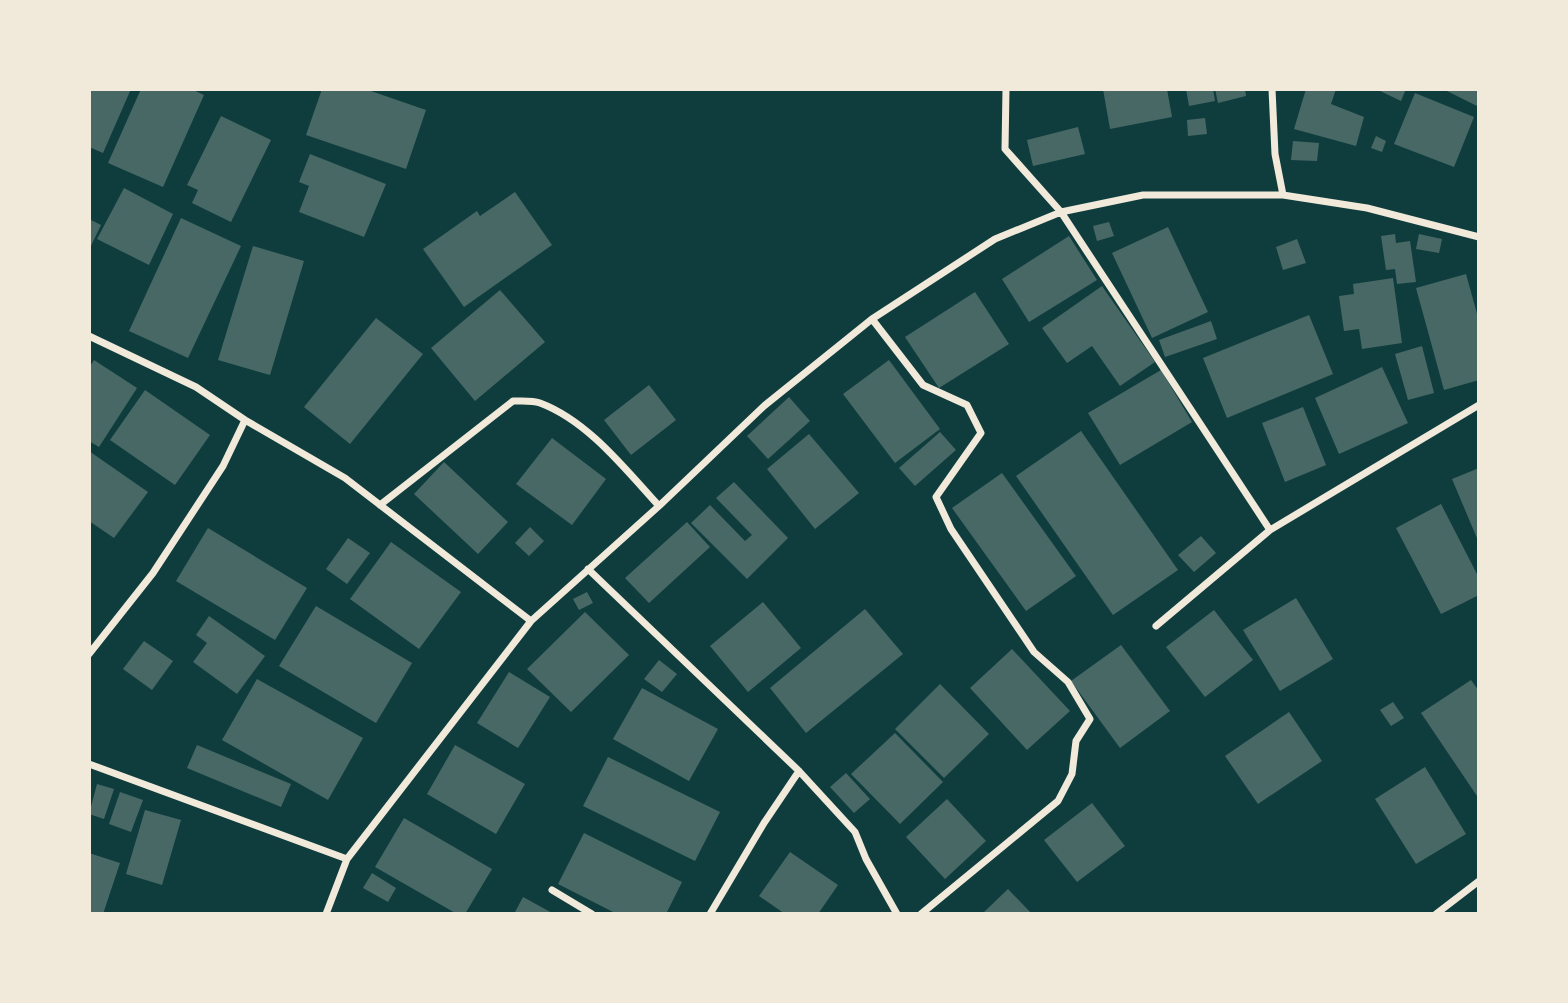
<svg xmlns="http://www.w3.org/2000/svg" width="1568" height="1003" font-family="Inter,sans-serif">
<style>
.building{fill:#486865}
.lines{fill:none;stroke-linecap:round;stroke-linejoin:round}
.minor{stroke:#f1e9da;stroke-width:7}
</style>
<rect width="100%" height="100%" fill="#0f3d3e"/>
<path class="building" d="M 89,89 L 131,89 L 103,153 L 89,147 Z
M 141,89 L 191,89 L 204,95 L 163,187 L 108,163 Z
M 322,89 L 365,89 L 426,110 L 406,169 L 306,135 Z
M 1103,89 L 1167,89 L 1172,117 L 1110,129 Z
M 1186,89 L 1213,89 L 1215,101 L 1189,106 Z
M 1215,89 L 1245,89 L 1246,96 L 1218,103 Z
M 1306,89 L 1336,89 L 1331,104 L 1364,117 L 1356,146 L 1294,129 Z
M 1376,89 L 1406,89 L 1401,101 Z
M 1443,89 L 1479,89 L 1479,102 L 1477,106 Z
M 1415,93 L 1474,117 L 1454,167 L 1394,144 Z
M 221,116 L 271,140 L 231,222 L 192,203 L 198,190 L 187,185 Z
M 1205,118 L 1207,134 L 1188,136 L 1187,120 Z
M 1078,127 L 1085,154 L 1033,166 L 1027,140 Z
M 1376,136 L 1386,141 L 1382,152 L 1371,148 Z
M 1293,141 L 1319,143 L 1317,161 L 1291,160 Z
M 310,154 L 386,184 L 364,237 L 299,212 L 309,186 L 299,182 Z
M 124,188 L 173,214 L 149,265 L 97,239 Z
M 515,192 L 552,245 L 464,307 L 423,249 L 477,211 L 480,216 Z
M 181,218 L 241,246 L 188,358 L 129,331 Z
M 89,219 L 101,225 L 89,250 Z
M 1109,222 L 1114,236 L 1097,241 L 1093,226 Z
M 1168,227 L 1208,312 L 1152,338 L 1112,253 Z
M 1395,234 L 1396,243 L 1410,241 L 1416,282 L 1397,284 L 1395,269 L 1386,270 L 1381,236 Z
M 1419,234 L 1442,239 L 1439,253 L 1416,249 Z
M 1069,236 L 1097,280 L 1029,322 L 1002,279 Z
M 1297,239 L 1306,263 L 1283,270 L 1276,247 Z
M 253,246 L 304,261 L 270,375 L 218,360 Z
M 1466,274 L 1479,321 L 1479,380 L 1444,390 L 1416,288 Z
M 1393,278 L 1402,343 L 1362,349 L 1359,329 L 1344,331 L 1339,296 L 1354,294 L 1353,284 Z
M 1102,286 L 1155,362 L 1120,386 L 1092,346 L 1067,363 L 1042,328 Z
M 500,290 L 545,342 L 475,401 L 431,348 Z
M 975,292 L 1009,344 L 939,388 L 905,337 Z
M 1309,315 L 1333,374 L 1227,418 L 1203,358 Z
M 376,318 L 423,354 L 350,444 L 304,407 Z
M 1211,321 L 1217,339 L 1165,357 L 1159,340 Z
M 1422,346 L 1434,393 L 1408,400 L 1395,354 Z
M 94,360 L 137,388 L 99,447 L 89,441 L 89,368 Z
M 889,360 L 940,429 L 895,463 L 843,394 Z
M 1382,367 L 1408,423 L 1339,454 L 1315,398 Z
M 1161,370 L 1192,422 L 1120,465 L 1088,413 Z
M 649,385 L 676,420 L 631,455 L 604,420 Z
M 145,390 L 210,435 L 175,485 L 110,440 Z
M 789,397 L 810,421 L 768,459 L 747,436 Z
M 1303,407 L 1326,465 L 1285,482 L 1262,423 Z
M 1081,431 L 1178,570 L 1113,615 L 1016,476 Z
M 940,432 L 956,450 L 915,486 L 899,468 Z
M 809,434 L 859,493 L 815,529 L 767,469 Z
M 552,438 L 606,479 L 572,525 L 516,484 Z
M 89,451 L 148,492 L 114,538 L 89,521 Z
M 444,462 L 508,522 L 478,554 L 414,494 Z
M 1479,468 L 1479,543 L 1452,479 Z
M 1002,473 L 1076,576 L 1026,611 L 952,508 Z
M 734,482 L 788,538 L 747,579 L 691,523 L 710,505 L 745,541 L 752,535 L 716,498 Z
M 1441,504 L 1479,578 L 1479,595 L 1441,614 L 1396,528 Z
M 687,522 L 710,547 L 649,603 L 625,578 Z
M 530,527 L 544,541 L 529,556 L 515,543 Z
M 208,528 L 307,588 L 275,640 L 176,581 Z
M 1201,536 L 1216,553 L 1194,572 L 1178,555 Z
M 348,538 L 370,553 L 347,584 L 326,569 Z
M 391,542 L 461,592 L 419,649 L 350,599 Z
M 587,592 L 593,603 L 579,610 L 573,599 Z
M 1296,598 L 1333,659 L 1280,691 L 1243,630 Z
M 763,602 L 801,648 L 748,692 L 710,646 Z
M 316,606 L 412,663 L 376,723 L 279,666 Z
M 865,609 L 903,654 L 806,733 L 770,688 Z
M 1214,610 L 1253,660 L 1205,697 L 1166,647 Z
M 585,612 L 629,655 L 571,712 L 527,669 Z
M 209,616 L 265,656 L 237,694 L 193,662 L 207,643 L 196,635 Z
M 144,641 L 173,661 L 152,690 L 123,669 Z
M 1121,645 L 1170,711 L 1120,748 L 1071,681 Z
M 1012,649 L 1070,711 L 1027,750 L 970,688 Z
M 659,660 L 677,674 L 662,692 L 644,679 Z
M 509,672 L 550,697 L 518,748 L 477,723 Z
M 257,679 L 363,738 L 328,800 L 222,740 Z
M 1471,680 L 1479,691 L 1479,799 L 1421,713 Z
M 940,684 L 989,734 L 944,778 L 895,729 Z
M 642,688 L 718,729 L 689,781 L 613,739 Z
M 1393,702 L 1404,718 L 1391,726 L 1380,710 Z
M 1289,712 L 1322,761 L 1258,804 L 1225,756 Z
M 895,733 L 943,782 L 900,824 L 851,774 Z
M 197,745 L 291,784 L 281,807 L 187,768 Z
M 455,745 L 525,784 L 496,834 L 427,794 Z
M 608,757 L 720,812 L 695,861 L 583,806 Z
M 1425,767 L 1466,834 L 1416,864 L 1375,799 Z
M 846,773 L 870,799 L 854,813 L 830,787 Z
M 97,784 L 114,789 L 104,819 L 89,814 Z
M 120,792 L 143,800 L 131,832 L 109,824 Z
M 947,799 L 986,841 L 945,879 L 906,837 Z
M 1092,803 L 1125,846 L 1077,882 L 1044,840 Z
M 145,810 L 181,820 L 162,885 L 126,874 Z
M 404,818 L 492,869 L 465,914 L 457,914 L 375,867 Z
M 584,833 L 682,882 L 666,914 L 617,914 L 558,884 Z
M 790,852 L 838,885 L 818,914 L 785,914 L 759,896 Z
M 89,853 L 120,863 L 103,914 L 89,914 Z
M 372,873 L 396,888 L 388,902 L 363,888 Z
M 1008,889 L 1032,914 L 982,914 Z
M 523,897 L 554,914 L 514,914 Z"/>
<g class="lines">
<path class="minor" d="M 1006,89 L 1005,149 L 1061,212 L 1270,530
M 1272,89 L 1275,154 L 1283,195
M 872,319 L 923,385 L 967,405 L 981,433 L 936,497 L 951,529 L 1034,652 L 1068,682 L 1090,719 L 1076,741 L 1072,774 L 1058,801 L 921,914
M 89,336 L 196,387 L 245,420 L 345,478 L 531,621
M 380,505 L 513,401 C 521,401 532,400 540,403 C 588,421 625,469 659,506
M 588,569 L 799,771 L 855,832 L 866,859 L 897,914
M 1156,626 L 1270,530 L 1479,405
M 89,654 L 153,573 L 223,466 L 245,420
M 89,764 L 347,859
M 552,890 L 592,914
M 326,914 L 347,859 L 531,621 L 659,506 L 764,406 L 872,319 L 995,239 L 1061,212 L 1143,195 L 1283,195 L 1367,208 L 1479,237
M 710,914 L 764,823 L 799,771
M 1436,914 L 1479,881"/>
</g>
<rect width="1568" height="1003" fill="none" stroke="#f1e9da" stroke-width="182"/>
</svg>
